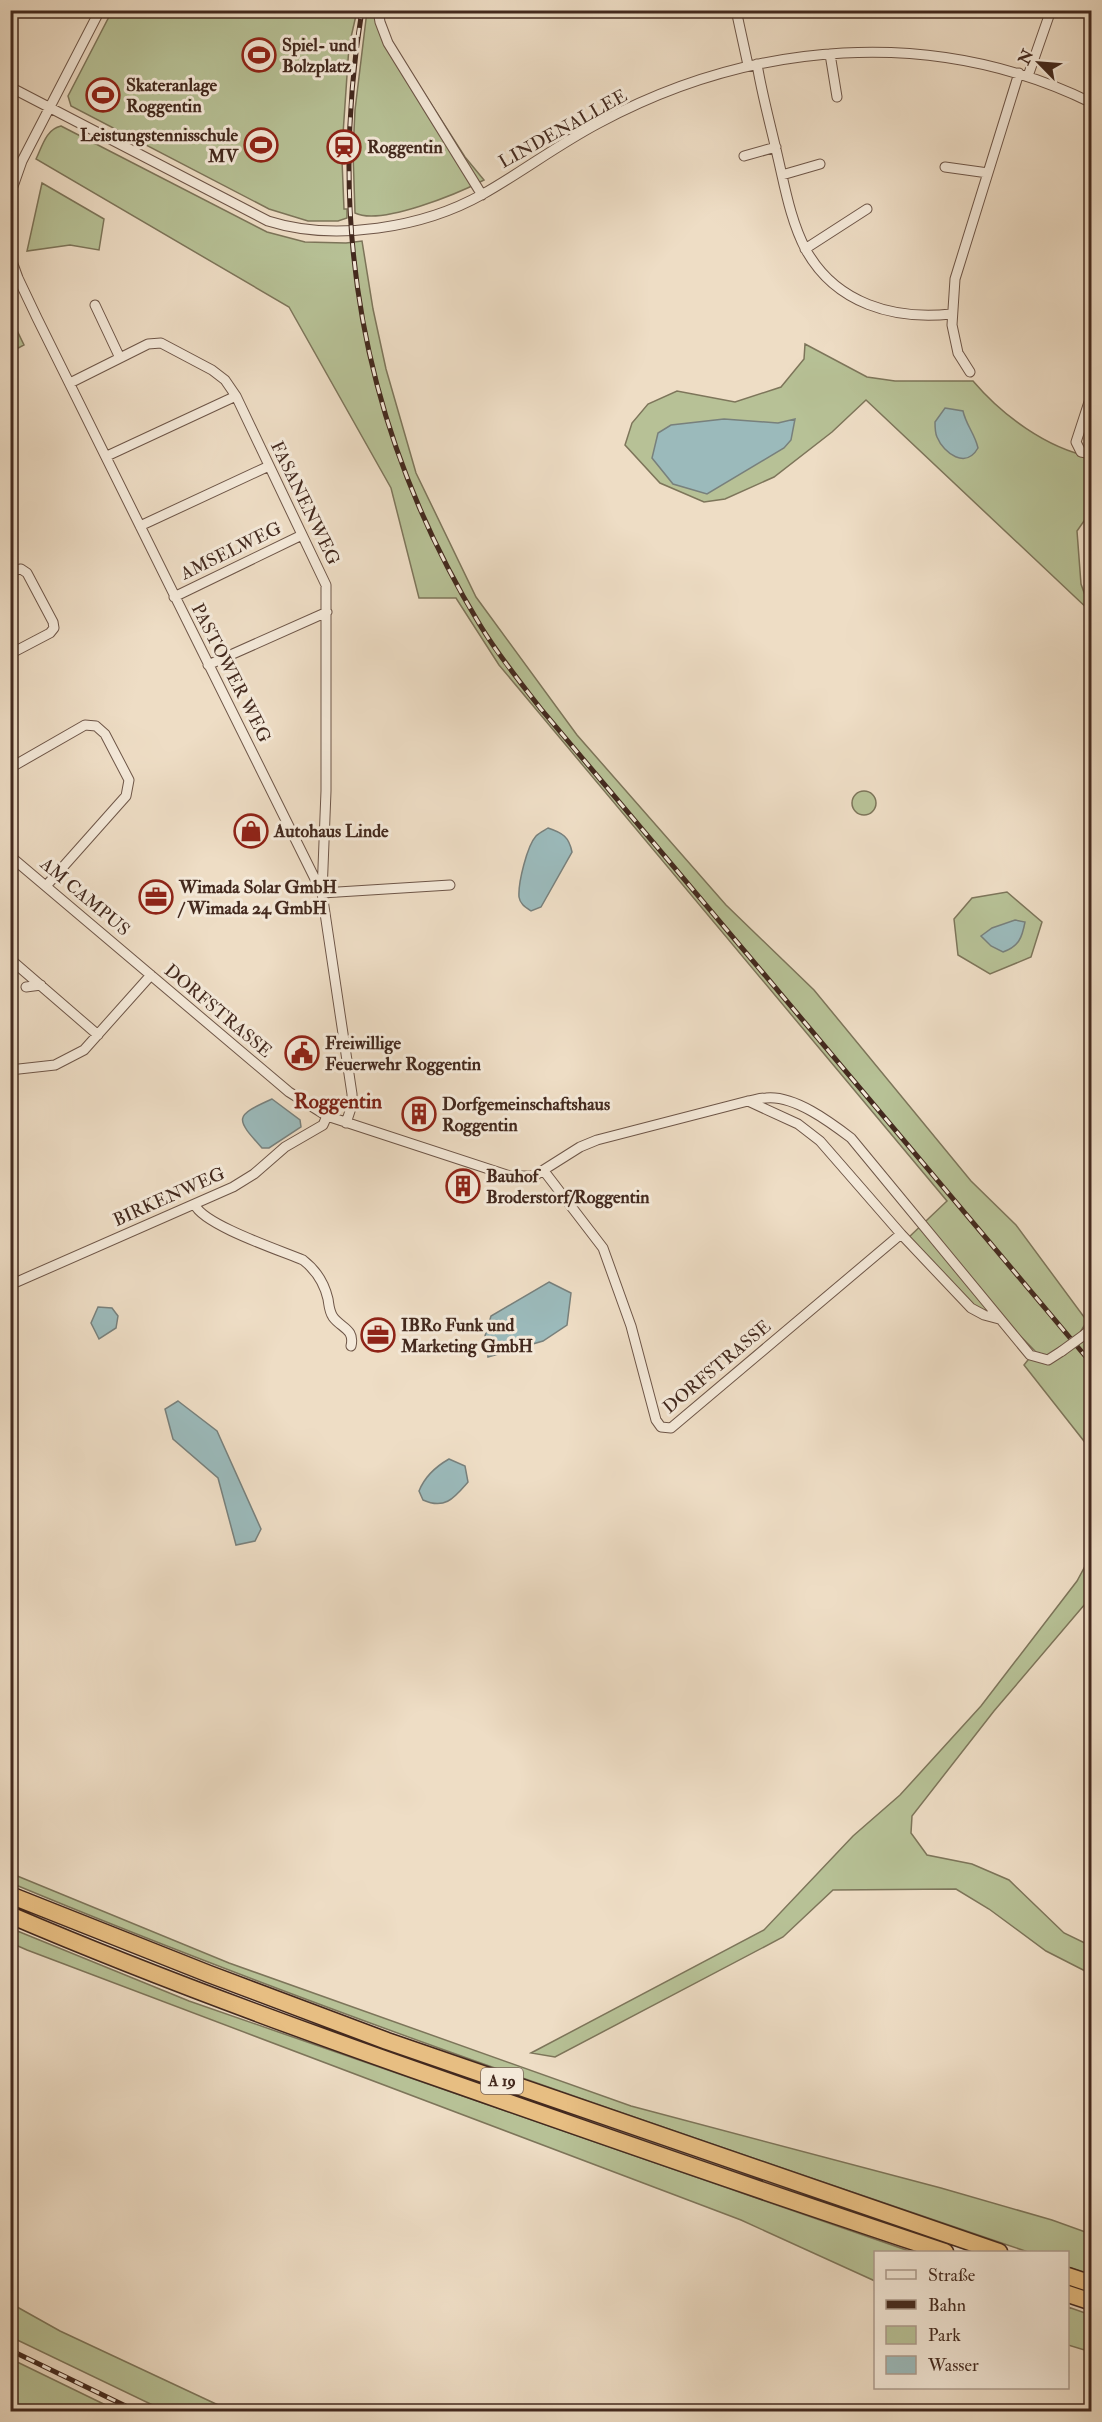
<svg xmlns="http://www.w3.org/2000/svg" width="1102" height="2422" font-family="'IM FELL Double Pica',serif">
<style>
.green{fill:#b7c196;stroke:#7d755a;stroke-width:1.5}
.water{fill:#9bbabb;stroke:#78807c;stroke-width:1.5}
.lines{fill:none;stroke-linecap:round;stroke-linejoin:round}
.street-casing{stroke:#6e5648;stroke-width:11}
.highway-casing{stroke:#43291e;stroke-width:19}
.street{stroke:#f4e9d9;stroke-width:9}
.highway{stroke:#e7be82;stroke-width:16}
.rail-casing{stroke:#43291e;stroke-width:5}
.rail{stroke:#f4e9d9;stroke-width:3;stroke-dasharray:9;stroke-linecap:butt}
.street-bridge-casing{stroke:#6e5648;stroke-width:11;stroke-linecap:butt}
.street-bridge{stroke:#f4e9d9;stroke-width:9}
.labels{text-anchor:middle;dominant-baseline:central;stroke-width:6;stroke-linejoin:round;paint-order:stroke}
.shield{fill:#f4e9d9;stroke:#786356;stroke-width:1.5}
.shield-label{font-size:16px;font-weight:bold;fill:#43291e}
.poi-label{font-size:18px;font-weight:bold;fill:#43291e;stroke:#f4e9d9;text-anchor:start}
.street-label{font-size:18px;fill:#43291e;stroke:#f4e9d9}
.quarter-label{font-size:21px;font-weight:bold;fill:#7a1f14;stroke:#f4e9d9}
</style>
<rect width="100%" height="100%" fill="#eeddc5"/>
<filter id="stains"><feTurbulence type="fractalNoise" baseFrequency=".00333" numOctaves="4"/><feColorMatrix values="0 0 0 0 .2 0 0 0 0 .09 0 0 0 0 .02 0 0 0 .5 -.17"/></filter>
<radialGradient id="worn" r=".72"><stop offset=".6" stop-color="#630" stop-opacity="0"/><stop offset="1" stop-color="#630" stop-opacity=".3"/></radialGradient>
<path class="green" d="M 112,11 L 357,11 L 349,46 L 343,134 L 339,134 L 338,159 L 342,160 L 344,209 L 347,209 L 347,218 L 338,221 L 308,221 L 269,209 L 71,106 L 68,96 Z
M 367,11 L 383,11 L 385,26 L 394,46 L 465,157 L 484,180 C 459,193 381,226 355,213 L 353,152 L 355,110 Z
M 61,126 L 267,232 L 305,242 L 346,243 L 362,241 L 373,309 L 386,369 L 416,473 L 476,597 L 577,735 L 726,905 L 814,990 L 971,1181 L 1016,1225 L 1087,1321 L 1081,1331 L 1087,1338 L 1091,1337 L 1091,1450 L 1024,1365 L 1035,1351 L 992,1307 L 983,1312 L 973,1307 L 908,1238 L 947,1201 L 499,665 L 456,598 L 419,598 L 391,488 L 289,307 L 36,159 C 42,147 46,129 61,126 Z
M 42,183 L 104,219 L 99,250 L 70,245 L 27,251 Z
M 10,316 L 24,345 L 11,352 L 10,352 Z
M 805,344 L 867,377 L 895,381 L 973,381 C 1002,415 1046,448 1091,457 L 1091,511 L 1077,531 L 1081,584 L 1091,612 L 866,400 L 832,432 L 774,477 L 725,499 L 704,502 L 660,483 L 625,445 L 632,423 L 648,404 L 677,391 L 735,402 L 781,387 L 804,359 Z
M852 803a12 12 0 1 1 24 0a12 12 0 1 1-24 0Z
M 1007,892 L 1042,922 L 1031,957 L 990,974 L 958,955 L 954,919 L 972,898 Z
M 1091,1555 L 1091,1597 L 994,1711 L 912,1816 L 911,1833 L 927,1855 L 972,1864 L 1009,1880 L 1064,1933 L 1091,1946 L 1091,1974 L 1046,1951 L 989,1909 L 956,1889 L 833,1890 L 783,1937 L 555,2057 L 531,2053 L 764,1930 L 853,1836 L 900,1795 L 981,1706 L 1077,1581 Z
M 10,1873 L 229,1963 L 631,2106 L 941,2188 L 1052,2220 L 1091,2234 L 1091,2275 L 1068,2267 L 1068,2252 L 1028,2252 C 687,2135 344,2022 11,1883 Z
M 10,1928 L 189,2001 L 912,2252 L 876,2252 L 875,2281 L 741,2220 L 27,1950 L 11,1943 Z
M 10,2303 L 60,2331 L 231,2411 L 165,2411 L 11,2337 Z
M 1068,2307 L 1091,2315 L 1091,2352 L 1068,2345 Z
M 11,2359 L 118,2411 L 40,2411 L 11,2402 L 13,2397 L 11,2395 Z"/>
<path class="water" d="M 945,408 L 963,411 C 966,425 975,434 978,448 C 966,469 944,454 937,437 C 935,433 935,427 935,422 Z
M 724,419 L 778,423 L 795,419 L 791,440 L 784,448 L 707,494 L 673,484 L 652,458 L 658,433 L 671,425 Z
M 548,828 C 563,833 569,837 572,852 L 541,907 L 531,911 C 525,907 520,904 519,897 C 518,883 527,846 536,836 C 539,833 545,830 548,828 Z
M 1015,920 L 1025,922 C 1022,938 1019,946 1003,952 L 991,946 L 981,936 L 992,928 Z
M 272,1099 L 300,1120 L 301,1127 L 269,1148 L 262,1148 C 235,1118 234,1116 272,1099 Z
M 549,1282 L 571,1293 L 567,1325 L 543,1341 L 488,1357 L 485,1336 L 491,1316 Z
M 98,1307 L 112,1308 L 118,1316 L 116,1328 L 99,1339 L 91,1323 Z
M 178,1401 L 217,1431 L 261,1529 L 255,1541 L 236,1545 L 218,1478 L 173,1439 L 165,1409 Z
M 449,1459 L 465,1466 L 468,1482 C 454,1498 445,1510 423,1500 L 419,1491 C 425,1476 435,1467 449,1459 Z"/>
<g class="lines">
<defs>
<path id="street" d="M 378,10 L 380,22 L 388,43 L 482,195
M 736,10 L 748,65
M 830,54 L 837,97
M 757,64 C 762,95 771,127 778,158 C 785,188 791,222 806,250 C 836,304 894,320 951,314
M 1028,76 L 1051,10
M 10,87 L 268,221 C 334,242 423,228 483,194 C 522,172 559,144 599,123 C 752,41 933,25 1092,103
M 744,156 L 776,147
M 945,167 L 988,173
M 782,175 L 820,164
M 10,195 L 22,161 L 100,10
M 805,249 L 867,209
M 10,256 L 18,278 L 37,318 L 322,893 L 352,1094 L 352,1105 L 346,1123
M 95,305 L 120,358
M 970,372 L 958,353 L 952,325 L 955,279 L 1019,73
M 70,383 L 148,344 L 161,343 L 212,370 L 225,380 L 236,396 L 326,585 L 326,791 L 322,893 L 450,885
M 1092,393 L 1076,442 L 1081,452 L 1092,454
M 107,456 L 236,396
M 140,526 L 269,466
M 10,571 L 21,569 L 27,573 L 53,622 L 54,628 L 50,633 L 10,654
M 174,597 L 302,535
M 208,665 L 327,612
M 10,768 L 85,725 L 96,726 L 105,734 L 129,780 L 126,796 L 46,886
M 10,856 L 289,1092 L 327,1116 L 510,1176 L 534,1176 L 580,1147 L 597,1140 L 748,1101 C 754,1100 760,1098 766,1098 C 794,1095 830,1122 851,1138 L 1030,1355 L 1048,1360 L 1062,1351
M 10,959 L 98,1035
M 26,987 L 41,985
M 10,1070 L 55,1065 L 84,1050 L 151,975
M 748,1101 L 798,1124 L 820,1141 L 901,1234 L 971,1308 L 984,1315 L 999,1319
M 544,1171 L 603,1248 L 631,1326 L 656,1420 L 661,1427 L 671,1428 L 901,1234
M 195,1205 C 204,1225 279,1250 303,1260 C 316,1270 324,1282 328,1299 C 329,1305 329,1311 333,1317 C 341,1328 355,1329 351,1346
M 10,1285 L 233,1187 L 254,1174 L 285,1147 L 323,1125 L 327,1116
M 1084,1335 L 1092,1328"/>
<path id="highway" d="M 10,1895 L 209,1974 L 387,2041 L 999,2252
M 10,1915 C 157,1978 308,2033 458,2085 C 620,2142 782,2198 945,2252
M 1068,2276 L 1092,2284
M 1068,2294 L 1092,2302"/>
</defs>
<use href="#street" class="street-casing"/>
<use href="#highway" class="highway-casing"/>
<use href="#street" class="street"/>
<use href="#highway" class="highway"/>
<defs>
<path id="rail" d="M 362,10 C 326,229 365,435 480,625 C 498,655 520,682 541,709 L 1092,1364
M 10,2350 L 138,2412"/>
</defs>
<use href="#rail" class="rail-casing"/>
<use href="#rail" class="rail"/>
<defs>
<path id="street-bridge" d="M 1062,1351 L 1084,1335"/>
</defs>
<use href="#street-bridge" class="street-bridge-casing"/>
<use href="#street-bridge" class="street-bridge"/>
</g>
<defs>
<symbol id="stadium-ring" viewBox="-11 -11 22 22"><circle r="9.5" fill="#f4e9d9" stroke="#8f2418" stroke-width="1.5"/><path d="M0-5a6.5 5 0 1 0 0 10a6.5 5 0 1 0 0-10ZM-3.5-1.8h7v3.6h-7Z" fill="#8f2418"/></symbol>
<symbol id="station-ring" viewBox="-11 -11 22 22"><circle r="9.5" fill="#f4e9d9" stroke="#8f2418" stroke-width="1.5"/><path d="M-3-6H3Q5-6 5-4V2Q5 4 3 4L4.5 6H3L1.5 4h-3L-3 6H-4.5L-3 4Q-5 4-5 2V-4Q-5-6-3-6ZM-3.5-4v3h7v-3ZM-3.5 1v1.5H-2V1ZM2 1v1.5H3.5V1Z" fill="#8f2418"/></symbol>
<symbol id="shop-ring" viewBox="-11 -11 22 22"><circle r="9.5" fill="#f4e9d9" stroke="#8f2418" stroke-width="1.5"/><path d="M-5-2.5h2.3a2.7 3.5 0 0 1 5.4 0H5L5.5 6h-11ZM-1.5-2.5h3a1.5 2.3 0 0 0-3 0Z" fill="#8f2418"/></symbol>
<symbol id="office-ring" viewBox="-11 -11 22 22"><circle r="9.5" fill="#f4e9d9" stroke="#8f2418" stroke-width="1.5"/><path d="M-6-3h4V-5.5h4V-3h4V5H-6ZM-1-4.5V-3h2v-1.5ZM-6 0V1H6V0Z" fill="#8f2418"/></symbol>
<symbol id="civic-ring" viewBox="-11 -11 22 22"><circle r="9.5" fill="#f4e9d9" stroke="#8f2418" stroke-width="1.5"/><path d="M-.6-6.5H3V-4.5H.6V-3L4-1V1h2V6H-6V1h2V-1L-.6-3ZM-1.2 2.5V6h2.4V2.5Z" fill="#8f2418"/></symbol>
<symbol id="building-ring" viewBox="-11 -11 22 22"><circle r="9.5" fill="#f4e9d9" stroke="#8f2418" stroke-width="1.5"/><path d="M-4-6H4V6H1V3H-1V6H-4ZM-2.5-4.3h1.7v1.8h-1.7ZM.8-4.3h1.7v1.8H.8ZM-2.5-1h1.7V.8h-1.7ZM.8-1h1.7V.8H.8Z" fill="#8f2418"/></symbol>
</defs>
<g fill-rule="evenodd">
<use href="#stadium-ring" x="240" y="36" width="38" height="38"/>
<use href="#stadium-ring" x="84" y="76" width="38" height="38"/>
<use href="#stadium-ring" x="242" y="126" width="38" height="38"/>
<use href="#station-ring" x="325" y="128" width="38" height="38"/>
<use href="#shop-ring" x="232" y="812" width="38" height="38"/>
<use href="#office-ring" x="137" y="878" width="38" height="38"/>
<use href="#civic-ring" x="283" y="1034" width="38" height="38"/>
<use href="#building-ring" x="400" y="1095" width="38" height="38"/>
<use href="#building-ring" x="444" y="1167" width="38" height="38"/>
<use href="#office-ring" x="359" y="1316" width="38" height="38"/>
</g>
<g class="labels">
<rect class="shield" x="481" y="2068" width="42" height="26" rx="4.5"/>
<g class="shield-label">
<text x="502" y="2081">A 19</text>
</g>
<g class="poi-label">
<text x="282" y="45">Spiel- und<tspan x="282" dy="21">Bolzplatz</tspan></text>
<text x="126" y="85">Skateranlage<tspan x="126" dy="21">Roggentin</tspan></text>
<text x="238" y="135" text-anchor="end">Leistungstennisschule<tspan x="238" dy="21">MV</tspan></text>
<text x="367" y="147">Roggentin</text>
<text x="274" y="831">Autohaus Linde</text>
<text x="179" y="887">Wimada Solar GmbH<tspan x="179" dy="21">/ Wimada 24 GmbH</tspan></text>
<text x="325" y="1043">Freiwillige<tspan x="325" dy="21">Feuerwehr Roggentin</tspan></text>
<text x="442" y="1104">Dorfgemeinschaftshaus<tspan x="442" dy="21">Roggentin</tspan></text>
<text x="486" y="1176">Bauhof<tspan x="486" dy="21">Broderstorf/Roggentin</tspan></text>
<text x="401" y="1325">IBRo Funk und<tspan x="401" dy="21">Marketing GmbH</tspan></text>
</g>
<g class="street-label">
<text transform="translate(563 129) rotate(-29)">LINDENALLEE</text>
<text transform="translate(305 503) rotate(64)">FASANENWEG</text>
<text transform="translate(231 551) rotate(-26)">AMSELWEG</text>
<text transform="translate(231 673) rotate(63)">PASTOWER WEG</text>
<text transform="translate(85 897) rotate(40)">AM CAMPUS</text>
<text transform="translate(218 1011) rotate(40)">DORFSTRASSE</text>
<text transform="translate(169 1197) rotate(-24)">BIRKENWEG</text>
<text transform="translate(717 1367) rotate(-40)">DORFSTRASSE</text>
</g>
<g class="quarter-label">
<text x="338" y="1101">Roggentin</text>
</g>
</g>
<rect width="1102" height="2422" fill="none" stroke="#eeddc5" stroke-width="36"/>
<rect x="12" y="12" width="1078" height="2398" fill="none" stroke="#43291e" stroke-width="3"/>
<rect x="18" y="18" width="1066" height="2386" fill="none" stroke="#43291e" stroke-width="1.5"/>
<rect x="874" y="2251" width="195" height="138" fill="#f4e9d9" stroke="#ad9c8e" stroke-width="1.5"/>
<rect x="886" y="2270" width="30" height="9" fill="#f4e9d9" stroke="#ad9c8e" stroke-width="1.5"/>
<text x="928" y="2281" font-size="18" fill="#43291e">Straße</text>
<rect x="886" y="2300" width="30" height="9" fill="#43291e" stroke="#ad9c8e" stroke-width="1.5"/>
<text x="928" y="2311" font-size="18" fill="#43291e">Bahn</text>
<rect x="886" y="2326" width="30" height="18" fill="#b7c196" stroke="#ad9c8e" stroke-width="1.5"/>
<text x="928" y="2341" font-size="18" fill="#43291e">Park</text>
<rect x="886" y="2356" width="30" height="18" fill="#9bbabb" stroke="#ad9c8e" stroke-width="1.5"/>
<text x="928" y="2371" font-size="18" fill="#43291e">Wasser</text>
<g transform="translate(1039 63) rotate(295)" stroke="#f4e9d9" stroke-width="4.5" paint-order="stroke">
<path d="M0-4.5L10 22L0 15L-10 22Z" fill="#43291e"/>
<text y="-9" font-size="16" font-weight="bold" text-anchor="middle" fill="#43291e">N</text>
</g>
<rect width="100%" height="100%" filter="url(#stains)"/>
<rect width="100%" height="100%" fill="url(#worn)"/>
</svg>
